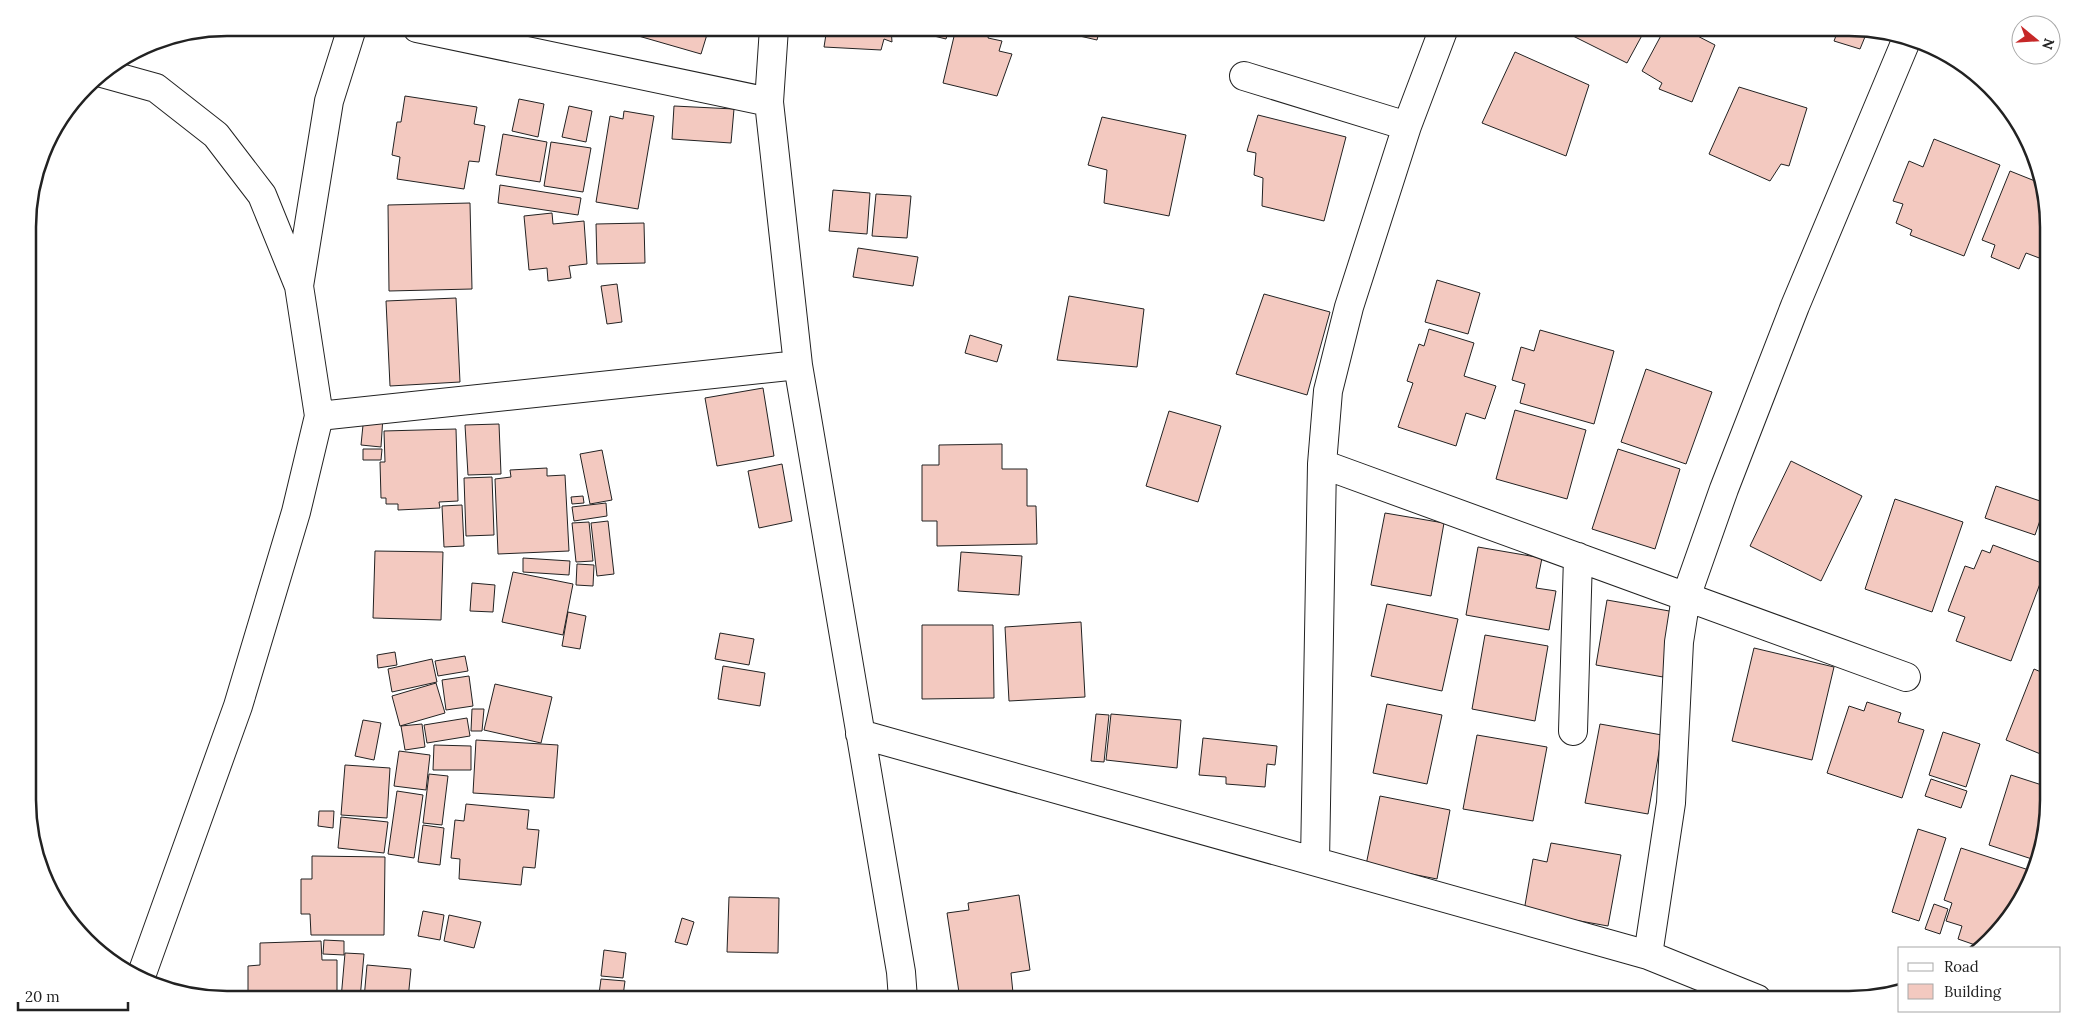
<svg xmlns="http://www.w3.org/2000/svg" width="2076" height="1027" font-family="Lora,serif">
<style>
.building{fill:#f3c9c0;stroke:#222}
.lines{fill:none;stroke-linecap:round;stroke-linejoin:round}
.minor-casing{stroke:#222;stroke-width:30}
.minor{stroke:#fff;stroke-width:28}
.rim{fill:none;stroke:#222;stroke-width:2.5}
</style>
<rect width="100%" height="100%" fill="#fff"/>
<path class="building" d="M 637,28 L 709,28 L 701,54 L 635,35 Z
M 827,28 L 891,28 L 892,42 L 884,39 L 881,50 L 824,47 Z
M 919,28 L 949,28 L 946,39 L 918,32 Z
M 956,28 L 990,28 L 988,38 L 1002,41 L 999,51 L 1012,54 L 997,96 L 943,83 Z
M 995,28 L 1025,28 L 1024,35 L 995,32 Z
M 1045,28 L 1100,28 L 1097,40 Z
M 1557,28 L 1646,28 L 1627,63 Z
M 1665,28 L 1682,28 L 1715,45 L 1692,102 L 1659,89 L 1662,83 L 1642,71 Z
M 1695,28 L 1714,28 L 1711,35 Z
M 1811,28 L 1832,28 L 1829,35 Z
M 1839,28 L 1849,28 L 1867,32 L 1860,49 L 1834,41 Z
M 1515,52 L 1589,85 L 1566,156 L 1482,123 Z
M 1739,87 L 1807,108 L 1789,166 L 1781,164 L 1770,181 L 1709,154 Z
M 405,96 L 477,107 L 474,124 L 485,126 L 479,162 L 469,161 L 464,189 L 397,179 L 400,157 L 392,155 L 397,122 L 401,122 Z
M 519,99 L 544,104 L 538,137 L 512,131 Z
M 569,106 L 592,111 L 586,142 L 562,137 Z
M 674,106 L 734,109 L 731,143 L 672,139 Z
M 624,111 L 654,116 L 638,209 L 596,202 L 610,116 L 623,119 Z
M 1258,115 L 1346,137 L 1324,221 L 1262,206 L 1263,178 L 1254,175 L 1256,153 L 1247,151 Z
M 1102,117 L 1186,135 L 1169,216 L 1104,203 L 1107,170 L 1088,165 Z
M 503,134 L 547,142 L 540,182 L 496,175 Z
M 1934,139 L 2000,165 L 1964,256 L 1910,235 L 1912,230 L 1896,223 L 1903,204 L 1893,201 L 1909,161 L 1923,167 Z
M 551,142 L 591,148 L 583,192 L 544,186 Z
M 2010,171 L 2040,183 L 2047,201 L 2047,246 L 2042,259 L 2026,253 L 2019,269 L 1991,257 L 1995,245 L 1982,240 Z
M 500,185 L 581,198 L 578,215 L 498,203 Z
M 833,190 L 870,193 L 867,234 L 829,231 Z
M 876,194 L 911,196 L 907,238 L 872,236 Z
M 470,203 L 472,289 L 389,291 L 388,205 Z
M 552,213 L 553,224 L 584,221 L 587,264 L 569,266 L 571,278 L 548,281 L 547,268 L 529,270 L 524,216 Z
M 644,223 L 645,263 L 597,264 L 596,224 Z
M 858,248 L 918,257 L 913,286 L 853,277 Z
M 1437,280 L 1480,293 L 1468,334 L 1425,322 Z
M 617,284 L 622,322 L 607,324 L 601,286 Z
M 1264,294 L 1330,312 L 1307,395 L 1236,374 Z
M 1069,296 L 1144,309 L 1137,367 L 1057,360 Z
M 456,298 L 460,382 L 390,386 L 386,301 Z
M 1429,329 L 1474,343 L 1464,376 L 1496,386 L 1485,419 L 1466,413 L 1456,446 L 1398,427 L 1413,383 L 1407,381 L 1419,344 L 1424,346 Z
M 1540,330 L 1614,351 L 1594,424 L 1520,403 L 1525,384 L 1512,380 L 1521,347 L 1534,351 Z
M 970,335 L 1002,345 L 997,362 L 965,353 Z
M 1646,369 L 1712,392 L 1686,464 L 1621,442 Z
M 763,388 L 774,456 L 717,466 L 705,398 Z
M 1515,410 L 1586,430 L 1567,499 L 1496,479 Z
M 1169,411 L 1221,426 L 1198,502 L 1146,486 Z
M 364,415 L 383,416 L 381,447 L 361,445 Z
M 499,424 L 501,474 L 468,475 L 465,425 Z
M 456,429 L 458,501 L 439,502 L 440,508 L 398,510 L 398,504 L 386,504 L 386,498 L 381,498 L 380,462 L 385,462 L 384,431 Z
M 1002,444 L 1002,469 L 1027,469 L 1027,506 L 1036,506 L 1037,544 L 937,546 L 937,521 L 922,521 L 922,465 L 939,465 L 939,445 Z
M 363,449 L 382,449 L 381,460 L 363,460 Z
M 1618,449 L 1680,469 L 1655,549 L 1592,529 Z
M 602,450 L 612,500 L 590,504 L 580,454 Z
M 1791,461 L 1862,496 L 1821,581 L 1750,546 Z
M 782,464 L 792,521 L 759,528 L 748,471 Z
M 547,468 L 547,476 L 565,475 L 569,551 L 498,554 L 495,479 L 511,477 L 510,470 Z
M 492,477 L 494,535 L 466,536 L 464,478 Z
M 1996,486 L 2046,503 L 2035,535 L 1985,518 Z
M 583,496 L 584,503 L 572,504 L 571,497 Z
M 1895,499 L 1963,522 L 1932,612 L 1865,589 Z
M 606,503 L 607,516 L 574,521 L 572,507 Z
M 462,505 L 464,546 L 444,547 L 442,506 Z
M 1385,513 L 1444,523 L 1431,596 L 1371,585 Z
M 608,521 L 614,574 L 597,576 L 591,523 Z
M 589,522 L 593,561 L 576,562 L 572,523 Z
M 1993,545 L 2047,565 L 2011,661 L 1956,641 L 1965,617 L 1948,611 L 1965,566 L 1974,569 L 1982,550 L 1990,553 Z
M 1478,547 L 1542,558 L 1536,588 L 1556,591 L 1549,630 L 1466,615 Z
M 375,551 L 443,552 L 441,620 L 373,618 Z
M 961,552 L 1022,556 L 1019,595 L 958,591 Z
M 523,558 L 570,561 L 569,575 L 523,572 Z
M 577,564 L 594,565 L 593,586 L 576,585 Z
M 513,572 L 573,584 L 563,635 L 502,622 Z
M 472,583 L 495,585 L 493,612 L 470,611 Z
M 1607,600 L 1675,612 L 1663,677 L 1596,665 Z
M 1387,604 L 1458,619 L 1442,691 L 1371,676 Z
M 568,612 L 586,616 L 580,649 L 562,646 Z
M 1081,622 L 1085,697 L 1009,701 L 1005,627 Z
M 922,625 L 993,625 L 994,698 L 922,699 Z
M 720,633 L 754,639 L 749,665 L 715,659 Z
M 1485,635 L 1548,646 L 1535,721 L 1472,709 Z
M 1754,648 L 1834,667 L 1812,760 L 1732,741 Z
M 395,652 L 397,665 L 378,668 L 377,655 Z
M 465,656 L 468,671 L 438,676 L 435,661 Z
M 432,659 L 437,682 L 392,692 L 388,669 Z
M 723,666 L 765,673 L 760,706 L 718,699 Z
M 2034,669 L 2048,675 L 2048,757 L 2006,740 Z
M 469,676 L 473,706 L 446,710 L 442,680 Z
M 436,683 L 445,713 L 400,726 L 392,696 Z
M 495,684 L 552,697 L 541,743 L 484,730 Z
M 1867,702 L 1901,713 L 1898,722 L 1924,730 L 1902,798 L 1827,773 L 1849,706 L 1864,711 Z
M 1387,704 L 1442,715 L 1427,784 L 1373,773 Z
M 472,709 L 484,709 L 482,731 L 471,731 Z
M 1096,714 L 1109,715 L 1104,762 L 1091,761 Z
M 1111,714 L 1181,720 L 1177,768 L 1106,760 Z
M 467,718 L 470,736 L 427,743 L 424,725 Z
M 363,720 L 381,723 L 374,760 L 355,756 Z
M 422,724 L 425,747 L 405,750 L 401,726 Z
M 1600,724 L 1662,735 L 1648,814 L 1585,803 Z
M 1943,732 L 1980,744 L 1966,787 L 1929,775 Z
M 1477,735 L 1547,747 L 1533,821 L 1463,809 Z
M 1203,738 L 1277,746 L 1275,765 L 1267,764 L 1265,787 L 1226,784 L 1226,777 L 1199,775 Z
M 476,740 L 558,745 L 554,798 L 473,793 Z
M 434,745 L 471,746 L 471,770 L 433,770 Z
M 399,751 L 430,755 L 426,790 L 394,786 Z
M 345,765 L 390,768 L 387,818 L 341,815 Z
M 429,774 L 448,776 L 442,825 L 423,823 Z
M 2011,775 L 2048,787 L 2048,800 L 2035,860 L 1989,845 Z
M 1931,779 L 1967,791 L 1961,808 L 1925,796 Z
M 397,791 L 423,795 L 414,858 L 388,854 Z
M 1380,796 L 1450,810 L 1437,879 L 1366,865 Z
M 466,804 L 529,810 L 527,829 L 539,830 L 535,868 L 523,867 L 521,885 L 459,879 L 460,859 L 451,858 L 455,820 L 464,821 Z
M 319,811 L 334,811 L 333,828 L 318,826 Z
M 341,817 L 388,822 L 384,853 L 338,848 Z
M 423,825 L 444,828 L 440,865 L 418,862 Z
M 1918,829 L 1946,838 L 1919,921 L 1892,912 Z
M 1551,843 L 1621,855 L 1608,926 L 1524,911 L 1533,859 L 1547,862 Z
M 1961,848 L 2032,871 L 2028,888 L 1999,932 L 1981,947 L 1958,939 L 1962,926 L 1946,921 L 1952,903 L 1944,900 Z
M 312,856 L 385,857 L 384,935 L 311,935 L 310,914 L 301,914 L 301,879 L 312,879 Z
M 1019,895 L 1030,970 L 1011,973 L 1013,993 L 960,999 L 947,913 L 969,910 L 968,903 Z
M 729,897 L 779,898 L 778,953 L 727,952 Z
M 1934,904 L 1948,909 L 1940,934 L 1925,929 Z
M 423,911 L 444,915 L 440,940 L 418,936 Z
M 449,915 L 481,922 L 474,948 L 444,941 Z
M 682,918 L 694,922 L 687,945 L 675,942 Z
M 324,940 L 344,941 L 344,955 L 323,954 Z
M 321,941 L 322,960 L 337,960 L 337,999 L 248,999 L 248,966 L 260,965 L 260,943 Z
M 604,950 L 626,953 L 623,978 L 601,976 Z
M 345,953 L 364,954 L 360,999 L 341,999 Z
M 367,965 L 411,969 L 408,999 L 364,999 Z
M 601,979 L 625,981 L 623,996 L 599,994 Z"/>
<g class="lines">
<defs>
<path id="minor" d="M 417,28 L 769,102
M 774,28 L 769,102 L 798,365 L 901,972 L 903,999
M 102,73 L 156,88 L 216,135 L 262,195 L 299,286 L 319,416 L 296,512 L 238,706 L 140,979
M 1244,76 L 1407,126
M 299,286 L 329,101 L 352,28
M 319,416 L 798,365
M 1322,464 L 1906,677
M 1573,731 L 1578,557
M 860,734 L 1648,955 L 1757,999
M 1315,861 L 1322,464 L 1328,391 L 1349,307 L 1407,126 L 1444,28
M 1648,955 L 1671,803 L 1679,642 L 1686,597 L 1724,489 L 1795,306 L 1906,41"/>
</defs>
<use href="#minor" class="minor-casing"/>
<use href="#minor" class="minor"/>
</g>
<path d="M0 0H2076V1027H0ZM227 36H1849A191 191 0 0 1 2040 227V800A191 191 0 0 1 1849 991H227A191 191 0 0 1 36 800V227A191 191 0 0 1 227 36Z" fill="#fff" fill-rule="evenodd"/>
<path class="rim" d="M227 36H1849A191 191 0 0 1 2040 227V800A191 191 0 0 1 1849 991H227A191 191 0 0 1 36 800V227A191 191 0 0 1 227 36Z"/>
<rect x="1898" y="947" width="162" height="65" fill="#ffffff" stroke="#a7a7a7"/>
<rect x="1908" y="963" width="25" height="8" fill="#ffffff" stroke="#a7a7a7"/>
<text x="1944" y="972" font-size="15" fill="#222222">Road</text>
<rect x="1908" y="984" width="25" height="15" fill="#f3c9c0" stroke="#a7a7a7"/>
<text x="1944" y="997" font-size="15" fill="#222222">Building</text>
<g transform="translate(2036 40) rotate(108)"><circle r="24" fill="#ffffff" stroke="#a7a7a7"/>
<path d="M0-4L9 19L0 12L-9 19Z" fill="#c62828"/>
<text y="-8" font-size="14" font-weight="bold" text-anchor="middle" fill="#222222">N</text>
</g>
<path d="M18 1002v8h110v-8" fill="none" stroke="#222222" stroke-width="2.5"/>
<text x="25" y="1002" font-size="15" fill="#222222" stroke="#ffffff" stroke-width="4" paint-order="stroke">20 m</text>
</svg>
